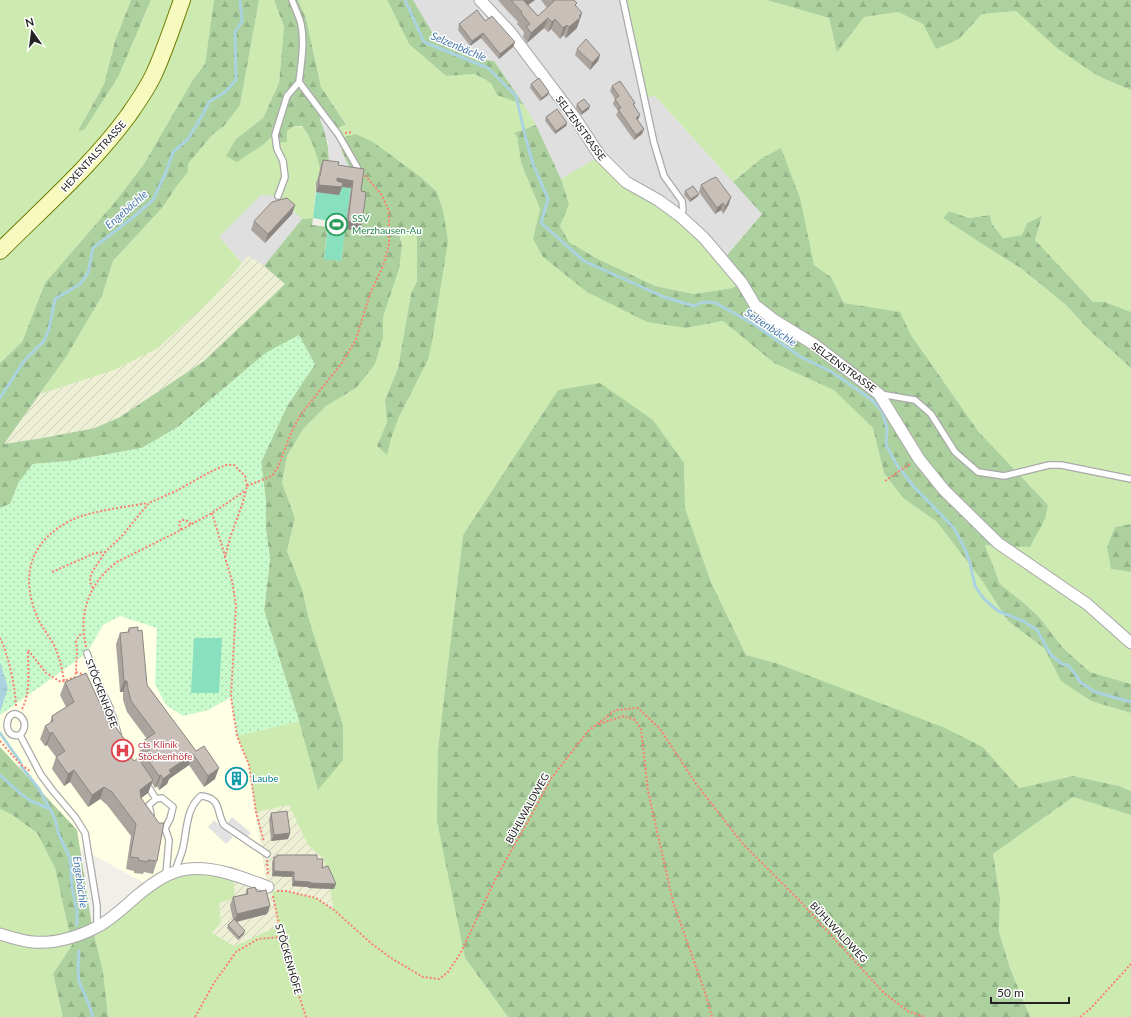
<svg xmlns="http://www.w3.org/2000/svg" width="1131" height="1017" font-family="Lato,sans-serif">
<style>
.residential{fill:#e0dfdf}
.education{fill:#ffffe5}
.farmland{fill:url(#farmland-furrows)}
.grass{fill:#cdebb0}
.forest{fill:url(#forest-firs)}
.park{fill:url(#park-dots)}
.pitch{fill:#88e0be}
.parking{fill:#e2e2e2}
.water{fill:url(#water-ripples)}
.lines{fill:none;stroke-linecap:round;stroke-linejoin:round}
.stream{stroke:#aad3df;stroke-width:3}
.lane-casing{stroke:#a9a9a9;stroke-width:8}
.street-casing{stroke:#a9a9a9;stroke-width:13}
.secondary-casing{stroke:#707d05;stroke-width:18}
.path{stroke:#fa8072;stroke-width:2;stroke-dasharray:2 2;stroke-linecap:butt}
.lane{stroke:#fff;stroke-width:5.5}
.street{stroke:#fff;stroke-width:11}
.secondary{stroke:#f7fabf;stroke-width:16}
.wall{fill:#aba49e}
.shaded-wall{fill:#8b8681}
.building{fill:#c7bfb8;stroke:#8b8681}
.labels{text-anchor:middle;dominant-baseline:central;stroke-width:3;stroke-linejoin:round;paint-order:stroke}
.street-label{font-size:10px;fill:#222;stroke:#fff}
.leisure-label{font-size:10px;fill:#27864d;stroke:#fff;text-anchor:start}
.health-label{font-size:10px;fill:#be3a42;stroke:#fff;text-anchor:start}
.culture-label{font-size:10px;fill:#0d838f;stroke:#fff;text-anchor:start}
.water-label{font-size:11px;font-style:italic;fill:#4a7aab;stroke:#fff}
</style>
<defs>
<pattern id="farmland-furrows" width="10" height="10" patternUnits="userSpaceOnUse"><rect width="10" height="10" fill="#eef0d5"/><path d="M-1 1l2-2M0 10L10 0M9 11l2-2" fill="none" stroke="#ccceb7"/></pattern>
<pattern id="forest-firs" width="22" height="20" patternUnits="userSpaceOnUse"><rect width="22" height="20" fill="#add19e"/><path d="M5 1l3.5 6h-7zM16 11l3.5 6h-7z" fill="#95b388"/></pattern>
<pattern id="park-dots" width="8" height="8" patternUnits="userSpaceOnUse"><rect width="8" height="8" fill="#c8facc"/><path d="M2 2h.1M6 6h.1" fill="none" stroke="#acd6af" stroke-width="1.8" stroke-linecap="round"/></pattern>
<pattern id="water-ripples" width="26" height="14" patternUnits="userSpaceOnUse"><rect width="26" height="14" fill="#aad3df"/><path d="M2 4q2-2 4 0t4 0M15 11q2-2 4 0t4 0" fill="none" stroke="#92b5bf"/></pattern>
</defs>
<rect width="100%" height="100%" fill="#f2efe9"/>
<path class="residential" d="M 413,0 L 623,0 L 655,96 L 762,214 L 723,260 L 600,157 L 561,179 L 536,125 L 494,61 L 472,58 L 441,36 L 431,32 Z
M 261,194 L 278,196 L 302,219 L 264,266 L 248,256 L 242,263 L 219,237 Z"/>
<path class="education" d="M 120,616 L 157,627 L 156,684 L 208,710 L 231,697 L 237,736 L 249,765 L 251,779 L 268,887 L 150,886 L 80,848 L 77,830 L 0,747 L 0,715 L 87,653 L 103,625 Z"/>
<path class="farmland" d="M 248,256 L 264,266 L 286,284 L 204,361 L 120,417 L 95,428 L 43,438 L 4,444 L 40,394 L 114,370 L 215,296 Z
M 289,805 L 308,845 L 324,859 L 334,910 L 273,891 L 279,926 L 234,946 L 211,933 L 221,922 L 218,903 L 233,875 L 267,887 L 256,812 Z"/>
<path class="grass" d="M 0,0 L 131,0 L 115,41 L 104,84 L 78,131 L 144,18 L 151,0 L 214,0 L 205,64 L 194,78 L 144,164 L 115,202 L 45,283 L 22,342 L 0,363 Z
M 259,0 L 274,0 L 284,27 L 279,83 L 263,118 L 236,139 L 275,135 L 287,141 L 287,131 L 294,126 L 302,127 C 311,138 319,153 320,168 C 320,173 318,179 318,184 L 316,184 L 313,218 L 302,219 L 278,196 L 261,195 L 219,237 L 242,263 L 215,296 L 158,348 L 114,370 L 40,394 L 66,357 L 102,296 L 113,261 L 163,207 L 176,187 L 188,172 L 187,164 L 212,135 L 224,126 L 240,105 Z
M 298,0 L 387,0 L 409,44 L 446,76 L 475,74 L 491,83 L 497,95 L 524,105 L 536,125 L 514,133 L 517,137 L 521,163 L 540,209 L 533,239 L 686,328 L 723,321 L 774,363 L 834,389 L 873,428 L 884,473 L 903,498 L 937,522 L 983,582 L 1008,621 L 1044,648 L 1062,681 L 1091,701 L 1131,713 L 1131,791 L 1119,786 L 1073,776 L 1019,788 L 983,747 L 776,663 L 746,655 L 711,582 L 685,508 L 684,463 L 558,390 L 463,535 L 438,749 L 465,958 L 508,1017 L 108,1017 L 92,926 L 175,872 L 233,875 L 235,898 L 219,903 L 221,922 L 212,933 L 234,946 L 279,926 L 272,891 L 286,891 L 316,898 L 334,910 L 324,859 L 308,845 L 289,805 L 256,812 L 249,765 L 237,736 L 299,721 L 318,789 L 343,725 L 310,623 L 302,589 L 287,551 L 295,518 L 282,483 L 287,456 L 303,429 L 326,406 L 356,388 L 383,337 L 383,317 L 390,294 L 402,246 L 399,233 L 411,231 L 417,233 L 417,281 L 411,294 L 398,368 L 385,400 L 387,422 L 377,446 L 387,454 L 391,439 L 399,417 L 428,360 L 443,210 L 437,192 L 422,178 L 401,163 L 341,138 L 335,130 L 346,123 L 321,87 L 306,18 Z
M 623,0 L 767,0 L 829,18 L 837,51 L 864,17 L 898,12 L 959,39 L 982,14 L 1016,11 L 1058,48 L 1098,76 L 1131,90 L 1131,312 L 1105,302 L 1093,302 L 1035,240 L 1042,217 L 1027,223 L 1022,235 L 1003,238 L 992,224 L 990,215 L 969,218 L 949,211 L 943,218 L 979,242 L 1022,269 L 1066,305 L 1089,330 L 1131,368 L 1131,524 L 1115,527 L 1111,569 L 1131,572 L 1131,684 L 1090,672 L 1063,648 L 1039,617 L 1025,604 L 1000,584 L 985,545 L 1048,505 L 978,431 L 911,335 L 900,313 L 844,303 L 831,277 L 814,265 L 781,148 L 762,158 L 733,182 L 655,96 L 645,98 Z
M 600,156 L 658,200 L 742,283 L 732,288 L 694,294 L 655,286 L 596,258 L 569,242 L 559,226 L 569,204 L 561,179 Z
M 1073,797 L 1131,815 L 1131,1017 L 1030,1017 L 1010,968 L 999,932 L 1000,898 L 993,854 Z
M 0,809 L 11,814 L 37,833 L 55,868 L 72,945 L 53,974 L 63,1017 L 0,1017 Z"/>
<path class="forest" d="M 131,0 L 151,0 L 118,77 L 84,130 L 78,131 L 104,84 L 115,41 Z
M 214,0 L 259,0 L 240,105 L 224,126 L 212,135 L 188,164 L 188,172 L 176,187 L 163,207 L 113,261 L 102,296 L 66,357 L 4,444 L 43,438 L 95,428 L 120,417 L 204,361 L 285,284 L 264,266 L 302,219 L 313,218 L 312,225 L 328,227 L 324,258 L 341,261 L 345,229 L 359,231 L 349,167 L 341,150 L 341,138 L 356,134 L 373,142 L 422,178 L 437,192 L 443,210 L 448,241 L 432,342 L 428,360 L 399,417 L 391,439 L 387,455 L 377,446 L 387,422 L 385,400 L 398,368 L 411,294 L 417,281 L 417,233 L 411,231 L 399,233 L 402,246 L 399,269 L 383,317 L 383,337 L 375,364 L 356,388 L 326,406 L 303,429 L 287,456 L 282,483 L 295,518 L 287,551 L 302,589 L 310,623 L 343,725 L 343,760 L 318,790 L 299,721 L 264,610 L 270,559 L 266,530 L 266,502 L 261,462 L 287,406 L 315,364 L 267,352 L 178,427 L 142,448 L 70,461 L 33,464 L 19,482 L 10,504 L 0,508 L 0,363 L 22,342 L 45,283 L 115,202 L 144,164 L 194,78 L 205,64 Z
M 274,0 L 298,0 L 306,18 L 321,87 L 346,124 L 335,130 L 320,119 C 326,134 329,147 329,163 L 320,168 C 316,152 312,139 302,126 L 294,126 L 287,131 L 287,142 L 276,143 L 274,135 L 264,144 L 237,162 L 226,156 L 236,139 L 263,118 L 279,83 L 284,27 Z
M 387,0 L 413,0 L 432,32 L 441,36 L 472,58 L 494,61 L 524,105 L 497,95 L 491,83 L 475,74 L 446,76 L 409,44 Z
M 767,0 L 1131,0 L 1131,90 L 1098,76 L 1058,49 L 1016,11 L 982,14 L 959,39 L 936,49 L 923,24 L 898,12 L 864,17 L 837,52 L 829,18 Z
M 536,125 L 561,179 L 569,204 L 560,226 L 569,242 L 596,258 L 655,286 L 694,294 L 732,288 L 742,283 L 723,260 L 762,214 L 733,182 L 762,158 L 781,148 L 800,198 L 814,265 L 831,277 L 844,303 L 900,312 L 911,335 L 978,431 L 1048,505 L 1045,519 L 1030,547 L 985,545 L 1000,584 L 1025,604 L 1039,617 L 1063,648 L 1090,672 L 1131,684 L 1131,713 L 1091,701 L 1061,681 L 1044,648 L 1008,621 L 983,582 L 937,522 L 903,498 L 884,473 L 873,428 L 834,390 L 774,363 L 723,321 L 686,328 L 647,322 L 587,292 L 543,257 L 533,239 L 540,209 L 521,163 L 517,137 L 514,133 Z
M 949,211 L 969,218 L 990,215 L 992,224 L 1003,238 L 1022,235 L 1027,223 L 1042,216 L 1035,240 L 1093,302 L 1105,302 L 1131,312 L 1131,368 L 1089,330 L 1066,305 L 1022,269 L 979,242 L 943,218 Z
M 600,383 L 653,420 L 684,463 L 685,508 L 711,582 L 746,655 L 776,663 L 945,728 L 983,747 L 1019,788 L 1073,776 L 1119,786 L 1131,791 L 1131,815 L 1073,797 L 993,854 L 1000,898 L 999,932 L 1010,968 L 1030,1017 L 508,1017 L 465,958 L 437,821 L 438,749 L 463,535 L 558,390 Z
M 1131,524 L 1131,572 L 1111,569 L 1107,547 L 1115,527 Z
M 0,747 L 77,830 L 92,926 L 103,972 L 108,1017 L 63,1017 L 53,974 L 72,945 L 55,868 L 37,833 L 11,814 L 0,809 Z"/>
<path class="park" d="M 299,335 L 315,364 L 287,406 L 261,462 L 266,502 L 266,530 L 270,559 L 264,610 L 299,721 L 237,736 L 231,697 L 208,710 L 183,716 L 166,705 L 155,684 L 157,628 L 120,616 L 103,625 L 87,653 L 0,715 L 0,508 L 10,504 L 19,482 L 33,464 L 70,461 L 142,448 L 178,427 L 267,352 Z"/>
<path class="pitch" d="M 335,186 L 351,188 L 341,261 L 324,259 L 329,221 L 313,218 L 316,192 L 333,194 Z
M 194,638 L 222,638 L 219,693 L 191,693 Z"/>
<path class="parking" d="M 323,114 L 346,146 L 341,150 L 349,167 L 349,175 L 329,163 L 328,141 L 320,119 Z
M 232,817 L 251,833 L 246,839 L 227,823 Z
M 214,820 L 233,837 L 226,844 L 208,827 Z"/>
<path class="water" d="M 0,662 L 8,688 L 0,712 Z"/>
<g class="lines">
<path class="stream" d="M 405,0 L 424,42 L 488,68 L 516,96 L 526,139 L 533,164 L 548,199 L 541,223 L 584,261 L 664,297 L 694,306 L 703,302 L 716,303 L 755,325 L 801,357 L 832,372 L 872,400 L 882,411 L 887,428 L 886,445 L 897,465 L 914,487 L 954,528 L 965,549 L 970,563 L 975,586 L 984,599 L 998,611 L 1023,621 L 1037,630 L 1051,655 L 1062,664 L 1068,665 L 1076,675 L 1080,682 L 1095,692 L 1131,702
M 0,398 L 24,361 L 44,341 L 49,329 L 55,299 L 80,284 L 88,273 L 93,248 L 131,219 L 153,200 L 166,172 L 173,152 L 188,139 L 203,114 L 209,102 L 225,92 L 236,80 L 235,32 L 242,21 L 240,0
M 0,733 L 21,763
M 21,766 L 39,789 L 50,809
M 0,775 L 21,794 L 31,801 L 50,809 L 55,819 L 59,835 L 70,858 L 72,887 L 77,911 L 77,925
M 79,951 L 78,968 L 79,981 L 89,1005 L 93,1017"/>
<defs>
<path id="lane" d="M 292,0 C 295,8 299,16 301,24 C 305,43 301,64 299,82 L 338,134 L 357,167
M 623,0 L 654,143 L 664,176 L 682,201 L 683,210 L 680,216
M 278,196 L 285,177 L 283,161 L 277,149 L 275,135 L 287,96 L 299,82
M 880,394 L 915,400 L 931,414 L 955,452 L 978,472 L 1004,476 L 1049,465 L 1061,465 L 1131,479
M 87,653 L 95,677 L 111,710 L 118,734
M 20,735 C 0,740 6,705 20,716 C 27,722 25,730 20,735 L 41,775 L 53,791 L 75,817 L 85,833 L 97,906 L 97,926
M 146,783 L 156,799 L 162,798 L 173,807 L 170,819 L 165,828 L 169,840 L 166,875
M 151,815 L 149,805 L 156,799
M 175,872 C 177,864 181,856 183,848 C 187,830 186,808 201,796 C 222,798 216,812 224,825 L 267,854"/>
<path id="street" d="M 480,0 L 510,32 L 575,118 L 600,156 L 626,182 L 658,200 L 680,216 L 704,238 L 742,283 L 755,305 L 774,320 L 815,345 L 879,394 L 919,459 L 944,490 L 998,543 L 1087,604 L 1131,643
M 0,934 C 10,937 22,941 33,942 C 54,944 78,937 97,927 C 112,919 125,906 138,895 C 153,883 169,871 188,869 C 216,866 243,878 268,887"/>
<path id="secondary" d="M 0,251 C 44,207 91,166 128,116 C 137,103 147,89 154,74 C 165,50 173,25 182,0"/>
</defs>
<use href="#lane" class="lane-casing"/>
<use href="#street" class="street-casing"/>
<use href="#secondary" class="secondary-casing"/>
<path class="path" d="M 345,133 L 352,132
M 885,481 L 910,464
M 247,486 L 272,476 L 278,467 L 291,433 L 301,414 L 342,363 L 356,339 L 370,294 L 383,266 L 389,245 L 389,211 L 381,194 L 362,172
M 212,513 L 225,556
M 181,530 L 179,524 L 181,520 L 186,520 L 191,524
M 52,572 L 95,553 L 105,552
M 93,588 L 90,582 L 91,574 L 105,552 L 121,537 L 149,503 L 176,491 L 210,472 L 226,465 L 234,465 L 245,476 L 247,486 L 243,502 L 230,538 L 225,557 L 232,581 L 236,605 L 231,697 L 237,736 L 249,765 L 256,812 L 264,842
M 0,638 C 8,653 16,690 16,707
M 86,647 C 78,613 89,583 117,562 L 181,530 L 212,513 L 245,491
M 76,672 L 82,674
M 64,681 C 62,668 59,655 53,643 C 47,633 40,625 36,614 C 23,581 27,550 58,528 C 64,524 72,519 79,517 C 99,510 126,507 147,503
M 22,709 C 31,691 28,670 28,650 L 46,673 L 61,682 L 75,677 L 76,672 L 77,650 L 76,642 L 78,637 L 82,633
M 599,724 L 624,716 L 635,720 L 641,729 L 648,791 L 673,902 L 706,995 L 712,1017
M 0,741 L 20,764 L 30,771
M 267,860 L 268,876
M 277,891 L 286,891 L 316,898 L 334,910 L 372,944 L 391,958 L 423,977 L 439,979 L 448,972 L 460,954 L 496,878 L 532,814 L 550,780 L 588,731 L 616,710 L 638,708 L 660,729 L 697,785 L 743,844 L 799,900 L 884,993 L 908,1011 L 925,1017
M 273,896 L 285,953 L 306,1017
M 195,1017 L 214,983 L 236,952 L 258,939 L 281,937
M 1080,1017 L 1091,1008 L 1131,964"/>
<use href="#lane" class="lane"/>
<use href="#street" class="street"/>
<use href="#secondary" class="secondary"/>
</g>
<path class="wall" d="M 498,0 L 535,0 L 528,5 L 538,16 L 547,8 L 541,0 L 574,0 L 576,7 L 577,28 L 566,38 L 563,35 L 560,39 L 551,29 L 548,32 L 544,28 L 527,43 L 523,37 L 524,32 L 517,24 L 518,22 L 503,6 Z
M 485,21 L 515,42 L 513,47 L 499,59 L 481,38 L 470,46 L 458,30 L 459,24 Z
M 577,49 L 600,55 L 598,61 L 590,70 L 575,55 Z
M 531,84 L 549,92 L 548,95 L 540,101 L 530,88 Z
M 612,86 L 635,103 L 634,105 L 638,120 L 644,129 L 642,134 L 634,140 L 616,115 L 618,111 L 613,104 L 615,99 L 610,91 Z
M 577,104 L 589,109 L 581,115 L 576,108 Z
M 546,117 L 567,123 L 566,126 L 555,134 L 545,121 Z
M 323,160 L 338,165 L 361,191 L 359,231 L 345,229 L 351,188 L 342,187 L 339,195 L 316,192 L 316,183 L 318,178 L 320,168 Z
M 701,185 L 729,204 L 723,214 L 721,210 L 715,214 L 699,192 Z
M 685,191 L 699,194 L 697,197 L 690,202 L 684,195 Z
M 295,205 L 292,214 L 265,243 L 251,230 L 254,221 Z
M 129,628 L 147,685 L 215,779 L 204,787 L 189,765 L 169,779 L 167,784 L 159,790 L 157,786 L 155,788 L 152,783 L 148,793 L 141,798 L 157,861 L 153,874 L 144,872 L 143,874 L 134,873 L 134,871 L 126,869 L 131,836 L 107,805 L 100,799 L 88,807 L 70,782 L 64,786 L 52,769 L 56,757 L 47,745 L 45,746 L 40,739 L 45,726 L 50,723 L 52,716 L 66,707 L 60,695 L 65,682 L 102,708 L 125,740 L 123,746 L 134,761 L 141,763 L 143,757 L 139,753 L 143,741 L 147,739 L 127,712 L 123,700 L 123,692 L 120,692 L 116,644 L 120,633 L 127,633 Z
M 271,813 L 290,833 L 288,839 L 271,841 L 269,819 Z
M 277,855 L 317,859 L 334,889 L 308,888 L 308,887 L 292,886 L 292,877 L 272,876 L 272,862 L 274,857 L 276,857 Z
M 247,889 L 257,892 L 270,906 L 267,914 L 237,922 L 244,934 L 238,940 L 227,928 L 228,925 L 233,920 L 230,905 L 233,897 L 245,894 Z"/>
<path class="shaded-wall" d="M 525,0 L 535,0 L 520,11 L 524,1 Z
M 582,13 L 577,28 L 566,38 L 569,27 Z
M 548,18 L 544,28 L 527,43 L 531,33 Z
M 555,19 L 551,29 L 548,32 L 552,22 Z
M 567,25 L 563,35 L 560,39 L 563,28 Z
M 483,33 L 481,38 L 470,46 L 472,41 Z
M 515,42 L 513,47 L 499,59 L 500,54 Z
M 600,55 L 598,61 L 590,70 L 592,63 Z
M 549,92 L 548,95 L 540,101 L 542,98 Z
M 590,106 L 589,109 L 581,115 L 582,112 Z
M 640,115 L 638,120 L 636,118 Z
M 567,123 L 566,126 L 555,134 L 556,131 Z
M 644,129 L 642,134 L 634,140 L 636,135 Z
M 337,178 L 353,181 L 351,188 L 335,186 Z
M 319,185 L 342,187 L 339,195 L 316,192 Z
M 699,194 L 697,197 L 690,202 L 691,199 Z
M 731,197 L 729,204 L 723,214 L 725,207 Z
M 723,203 L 721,210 L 715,214 L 717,208 Z
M 295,205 L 292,214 L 265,243 L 268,234 Z
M 348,221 L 362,223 L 359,231 L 345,229 Z
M 124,681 L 127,681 L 123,692 L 120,692 Z
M 52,732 L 47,745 L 45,746 L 50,734 Z
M 125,740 L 120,752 L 121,743 Z
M 193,754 L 189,765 L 169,779 L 167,784 L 159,790 L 163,779 L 169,770 Z
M 219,768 L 215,779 L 204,787 L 208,776 Z
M 74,770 L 70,782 L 64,786 L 68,774 Z
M 161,775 L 157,786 L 155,788 L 159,776 Z
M 153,780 L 148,793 L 136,802 L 140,790 Z
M 104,787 L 100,799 L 88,807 L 92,795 Z
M 290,833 L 288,839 L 271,841 L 274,835 Z
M 274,871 L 294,872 L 292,877 L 272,876 Z
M 294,881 L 310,882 L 308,887 L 292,886 Z
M 310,883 L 336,884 L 334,889 L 308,888 Z
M 270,906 L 267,914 L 234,922 L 237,914 Z
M 245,931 L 244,934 L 238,940 L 239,937 Z"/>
<path class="building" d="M 511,0 L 525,0 L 524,1 L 538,16 L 554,1 L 553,0 L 574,0 L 577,3 L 575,5 L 582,13 L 579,16 L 581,17 L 569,27 L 567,25 L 563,28 L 555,19 L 552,22 L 548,18 L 531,33 L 526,26 L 530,24 L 521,13 L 522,12 Z
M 477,10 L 485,21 L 492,16 L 515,42 L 500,54 L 483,33 L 472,41 L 459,24 Z
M 586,39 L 600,55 L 592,63 L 577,49 Z
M 539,78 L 549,92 L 542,98 L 531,84 Z
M 620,81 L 635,103 L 633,104 L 640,115 L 636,118 L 644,129 L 636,135 L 618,109 L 621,108 L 615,99 L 619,96 L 612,86 Z
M 584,99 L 590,106 L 582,112 L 577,104 Z
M 557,109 L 567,123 L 556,131 L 546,117 Z
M 323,160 L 339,162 L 338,165 L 364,169 L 361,191 L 366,192 L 362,223 L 348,221 L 353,181 L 337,178 L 337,181 L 343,183 L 342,187 L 319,185 L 319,176 L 320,176 Z
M 716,177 L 731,197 L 725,207 L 723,203 L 717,208 L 701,185 L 711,179 Z
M 693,186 L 699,194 L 691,199 L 685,191 Z
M 287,198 L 295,205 L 268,234 L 254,221 L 272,202 Z
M 138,627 L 138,631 L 142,630 L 147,685 L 196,751 L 204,746 L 219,768 L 208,776 L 193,754 L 169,770 L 171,773 L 163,779 L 161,775 L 159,776 L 144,754 L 150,750 L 143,741 L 155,733 L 131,701 L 128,689 L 127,681 L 124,681 L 120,633 L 129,632 L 129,628 Z
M 86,673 L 102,708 L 125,740 L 121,743 L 134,761 L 138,758 L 153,780 L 140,790 L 141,798 L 159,823 L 164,823 L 157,861 L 148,860 L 148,862 L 138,860 L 139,858 L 130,857 L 136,824 L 112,792 L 104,787 L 92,795 L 74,770 L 68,774 L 56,757 L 65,751 L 52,732 L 50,734 L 45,726 L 53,721 L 52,716 L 74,702 L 65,682 Z
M 287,811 L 290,833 L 274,835 L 271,813 Z
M 277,855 L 317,855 L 317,859 L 323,859 L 322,868 L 328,866 L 336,884 L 310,883 L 310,882 L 294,881 L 294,872 L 274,871 L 274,857 L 277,857 Z
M 255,887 L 257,892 L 266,890 L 270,906 L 237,914 L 233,897 L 248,894 L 247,889 Z
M 234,919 L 245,931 L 239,937 L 228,925 Z"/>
<defs>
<symbol id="stadium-ring" viewBox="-11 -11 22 22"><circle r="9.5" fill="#fff" stroke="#2e9e5b" stroke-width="1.5"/><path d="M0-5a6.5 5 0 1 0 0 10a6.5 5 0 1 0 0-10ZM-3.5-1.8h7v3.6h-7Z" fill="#2e9e5b"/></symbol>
<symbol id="hospital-ring" viewBox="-11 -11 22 22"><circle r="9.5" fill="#fff" stroke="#e0444e" stroke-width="1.5"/><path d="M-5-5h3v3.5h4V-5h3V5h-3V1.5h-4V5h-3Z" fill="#e0444e"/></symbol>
<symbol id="building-ring" viewBox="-11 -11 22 22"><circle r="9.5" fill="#fff" stroke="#0f9aa8" stroke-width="1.5"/><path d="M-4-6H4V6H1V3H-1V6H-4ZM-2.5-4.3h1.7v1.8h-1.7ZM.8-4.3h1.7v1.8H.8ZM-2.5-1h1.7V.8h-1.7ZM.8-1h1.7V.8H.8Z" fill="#0f9aa8"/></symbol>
</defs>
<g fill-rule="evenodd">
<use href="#stadium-ring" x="324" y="212" width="25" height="25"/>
<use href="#hospital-ring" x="110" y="738" width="25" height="25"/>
<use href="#building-ring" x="224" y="766" width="25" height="25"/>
</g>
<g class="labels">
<g class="street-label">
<text transform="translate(581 128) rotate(54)">SELZENSTRASSE</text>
<text transform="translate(93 156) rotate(-48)">HEXENTALSTRASSE</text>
<text transform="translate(844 367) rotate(36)">SELZENSTRASSE</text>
<text transform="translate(102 693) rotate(69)">STÖCKENHÖFE</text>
<text transform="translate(527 808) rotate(-61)">BÜHLWALDWEG</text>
<text transform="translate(839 932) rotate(47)">BÜHLWALDWEG</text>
<text transform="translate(289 959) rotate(74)">STÖCKENHÖFE</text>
</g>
<g class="leisure-label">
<text x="352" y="218">SSV<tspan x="352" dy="12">Merzhausen-Au</tspan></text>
</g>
<g class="health-label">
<text x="138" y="744">cts Klinik<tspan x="138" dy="12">Stöckenhöfe</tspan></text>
</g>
<g class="culture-label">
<text x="252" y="778">Laube</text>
</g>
<g class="water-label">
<text transform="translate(459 46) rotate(23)">Selzenbächle</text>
<text transform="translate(126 209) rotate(-41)">Engebächle</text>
<text transform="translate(771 327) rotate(33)">Selzenbächle</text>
<text transform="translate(81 882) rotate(82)">Engebächle</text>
</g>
</g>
<g transform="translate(32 32) rotate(346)" stroke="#ffffff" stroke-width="3" paint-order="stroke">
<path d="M0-3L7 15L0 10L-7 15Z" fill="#222222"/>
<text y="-6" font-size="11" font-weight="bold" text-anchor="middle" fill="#222222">N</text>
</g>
<path d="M991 997v6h78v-6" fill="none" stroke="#222222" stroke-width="2"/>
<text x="997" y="997" font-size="12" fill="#222222" stroke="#ffffff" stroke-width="3" paint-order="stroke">50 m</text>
</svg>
